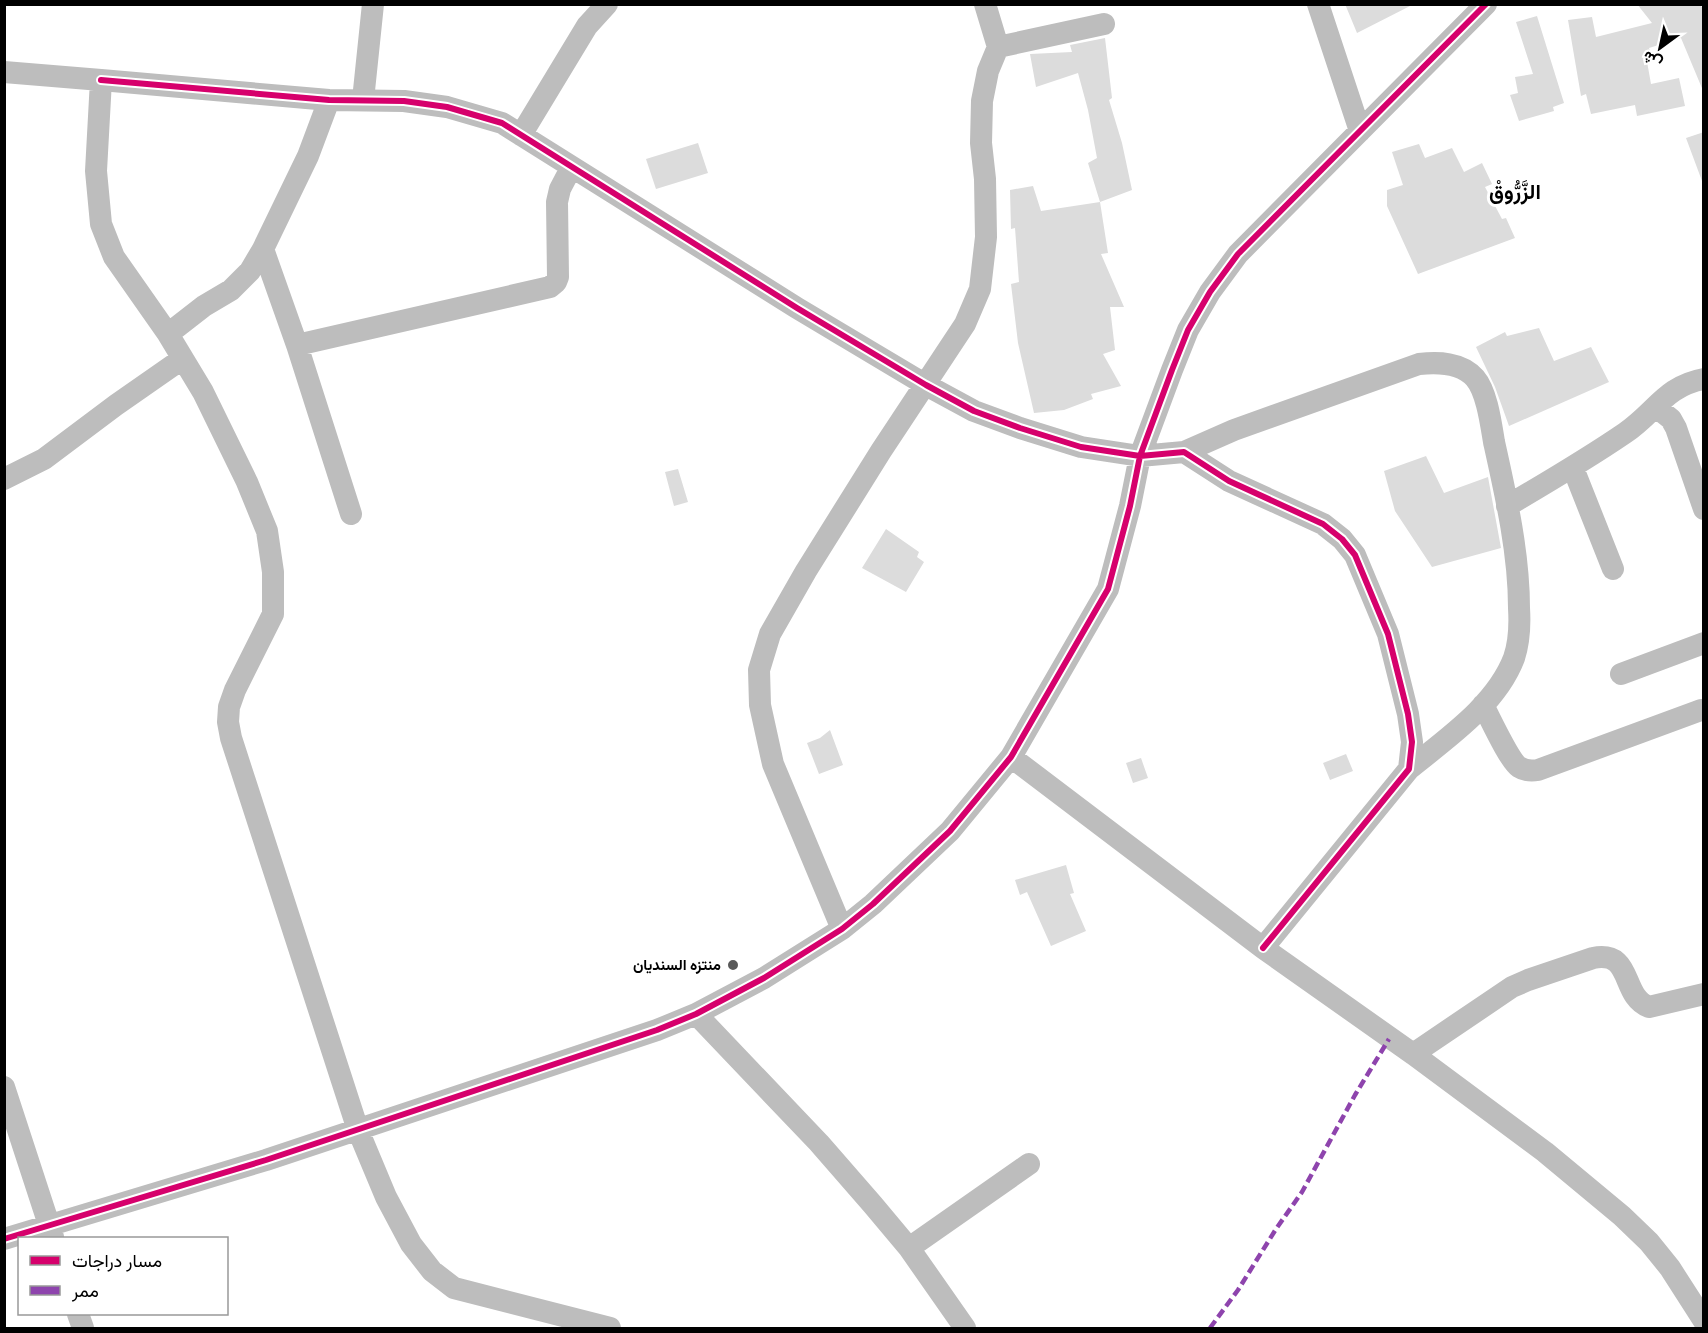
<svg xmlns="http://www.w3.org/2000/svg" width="1708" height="1333" font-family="'Roboto Condensed',Vazirmatn,sans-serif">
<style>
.building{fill:#dcdcdc}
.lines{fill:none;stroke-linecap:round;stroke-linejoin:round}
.minor{stroke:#bdbdbd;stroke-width:22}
.quiet{stroke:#8e44ad;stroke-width:4.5;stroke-dasharray:9 4.5;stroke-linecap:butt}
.cycleway-casing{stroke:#fff;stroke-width:10}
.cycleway{stroke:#d6006c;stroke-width:6}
.poi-dot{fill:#595959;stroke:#fff;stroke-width:2}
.labels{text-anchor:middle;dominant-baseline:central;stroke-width:6;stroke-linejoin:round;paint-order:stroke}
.poi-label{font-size:15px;font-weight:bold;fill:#000;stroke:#fff;text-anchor:end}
.district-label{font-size:21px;font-weight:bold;fill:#000;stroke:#fff}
</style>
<rect width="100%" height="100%" fill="#fff"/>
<path class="building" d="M 1345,4 L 1414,4 L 1357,33 Z
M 1637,4 L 1699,4 L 1704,9 L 1704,93 L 1681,38 L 1649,48 L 1651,54 L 1646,56 L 1651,84 L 1679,78 L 1685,106 L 1637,116 L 1635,105 L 1591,114 L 1586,94 L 1581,96 L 1568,20 L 1592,17 L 1596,37 L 1652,23 Z
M 1537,16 L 1564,103 L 1553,107 L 1554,111 L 1519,121 L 1510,95 L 1518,93 L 1515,77 L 1533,74 L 1516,22 Z
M 1105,38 L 1112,98 L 1109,100 L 1122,143 L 1132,190 L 1100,202 L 1088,163 L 1097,158 L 1088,110 L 1078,73 L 1036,87 L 1030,54 L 1072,52 L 1070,45 Z
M 1704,132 L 1704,180 L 1702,181 L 1686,138 Z
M 698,143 L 708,173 L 656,189 L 646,159 Z
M 1419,144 L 1425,158 L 1452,148 L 1464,172 L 1482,163 L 1492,184 L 1485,187 L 1502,219 L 1506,218 L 1515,238 L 1418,274 L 1387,206 L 1387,190 L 1403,185 L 1392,152 Z
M 1033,186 L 1041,211 L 1100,202 L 1108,253 L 1101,254 L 1124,307 L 1110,307 L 1115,350 L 1103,354 L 1121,386 L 1091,394 L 1093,399 L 1064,410 L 1034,413 L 1018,343 L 1011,284 L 1019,282 L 1015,228 L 1011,229 L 1010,190 Z
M 1539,328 L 1554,361 L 1591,347 L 1609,382 L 1509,426 L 1495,387 L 1476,347 L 1505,332 L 1507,336 Z
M 1426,456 L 1444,493 L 1488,477 L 1501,548 L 1432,567 L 1395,511 L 1384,471 Z
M 678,469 L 688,502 L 674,506 L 665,472 Z
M 886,529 L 919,552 L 917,557 L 924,562 L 906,592 L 862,568 Z
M 830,730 L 843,765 L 819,774 L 807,743 L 820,738 Z
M 1346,754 L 1353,771 L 1330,780 L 1323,763 Z
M 1141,758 L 1148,778 L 1133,783 L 1126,763 Z
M 1066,865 L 1074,893 L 1070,894 L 1086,931 L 1051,946 L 1027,892 L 1020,895 L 1015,880 Z"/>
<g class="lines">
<path class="minor" d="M 985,4 L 998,47
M 1318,4 L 1360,131
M 4,72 L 101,80 L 96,171 L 101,224 L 114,257 L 168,334 L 203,392 L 247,482 L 267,531 L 273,572 L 273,614 L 235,690 L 229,707 L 228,722 L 231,738 L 358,1130 L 386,1197 L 411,1244 L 432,1271 L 454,1288 L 610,1328
M 101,80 L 329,100 L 404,101 L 447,107 L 502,123 L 797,308 L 926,385 L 974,411 L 1020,428 L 1081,447 L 1140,456 L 1184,452 L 1229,481 L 1323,524 L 1342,539 L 1355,555 L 1388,634 L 1408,714 L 1412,742 L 1409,769 L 1263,948
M 363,100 L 373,4
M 521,135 L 587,26 L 607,4
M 263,249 L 297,345 L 550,287 L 556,282 L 558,277 L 557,202 L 560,189 L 571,168
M 168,334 L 204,306 L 231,290 L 250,271 L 263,249 L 308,156 L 329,100
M 297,345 L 351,514
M 1656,407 L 1671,419 L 1676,428 L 1704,509
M 1184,452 L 1234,430 L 1419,364 C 1438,362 1461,362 1475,378 C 1487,392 1491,424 1494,442 C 1506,496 1519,553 1519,608 C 1520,624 1519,643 1514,658 C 1496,705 1447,738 1409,769
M 1573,468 L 1613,569
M 4,479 L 44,459 L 116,405 L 182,359
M 1507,506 C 1548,482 1587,459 1625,433 C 1656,412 1665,386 1704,379
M 1621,674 L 1704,643
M 1483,705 C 1490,718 1509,760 1519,767 C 1525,771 1532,771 1538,770 L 1701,710
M 1011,757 L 1263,948 L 1413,1054 L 1545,1152 L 1622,1216 L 1649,1242 L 1670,1268 L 1704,1321
M 842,929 L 773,764 L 760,705 L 759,670 L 770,634 L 806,571 L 881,451 L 965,324 L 980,289 L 986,237 L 985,179 L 981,143 L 982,101 L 988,71 L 998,47 L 1104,24
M 696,1014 L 819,1143 L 873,1205 L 909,1248 L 965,1328
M 1413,1054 L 1512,987 L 1528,980 L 1593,958 C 1634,950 1620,996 1649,1007 L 1704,994
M 4,1087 L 53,1237
M 4,1239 L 266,1160 L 657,1030 L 696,1014 L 764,978 L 842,929 L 873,904 L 950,831 L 1011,757 L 1108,589 L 1130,506 L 1140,456 L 1172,370 L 1188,330 L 1210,292 L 1238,254 L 1486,4
M 909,1248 L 1029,1164
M 78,1314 L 83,1328"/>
<path class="quiet" d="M 1210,1328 L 1238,1290 L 1276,1229 L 1302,1192 L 1355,1095 L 1389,1039"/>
<defs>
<path id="cycleway" d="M 101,80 L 329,100 L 404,101 L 447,107 L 502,123 L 797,308 L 926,385 L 974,411 L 1020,428 L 1081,447 L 1140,456 L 1184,452 L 1229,481 L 1323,524 L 1342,539 L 1355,555 L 1388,634 L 1408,714 L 1412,742 L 1409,769 L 1263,948
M 4,1239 L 266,1160 L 657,1030 L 696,1014 L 764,978 L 842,929 L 873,904 L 950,831 L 1011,757 L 1108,589 L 1130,506 L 1140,456 L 1172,370 L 1188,330 L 1210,292 L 1238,254 L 1486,4"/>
</defs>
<use href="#cycleway" class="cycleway-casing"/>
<use href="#cycleway" class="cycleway"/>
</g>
<circle class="poi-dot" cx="733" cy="965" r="6"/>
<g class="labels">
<g class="poi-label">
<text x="721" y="965">منتزه السنديان</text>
</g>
<g class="district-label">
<text x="1515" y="192">الزَّرُّوقْ</text>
</g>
</g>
<rect width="1708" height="1333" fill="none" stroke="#000000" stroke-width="12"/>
<rect x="18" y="1237" width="210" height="78" fill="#ffffff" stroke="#999999" stroke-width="1.5"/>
<rect x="30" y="1256" width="30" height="9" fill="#d6006c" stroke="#999999" stroke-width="1.5"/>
<text x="72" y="1267" font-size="18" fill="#000000">مسار دراجات</text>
<rect x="30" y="1286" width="30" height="9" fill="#8e44ad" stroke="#999999" stroke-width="1.5"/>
<text x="72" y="1297" font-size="18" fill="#000000">ممر</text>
<g transform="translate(1660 48) rotate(213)" stroke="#ffffff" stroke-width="4.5" paint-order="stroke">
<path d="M0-4.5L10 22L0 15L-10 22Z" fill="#000000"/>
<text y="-9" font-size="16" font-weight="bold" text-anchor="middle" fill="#000000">ش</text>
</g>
</svg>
